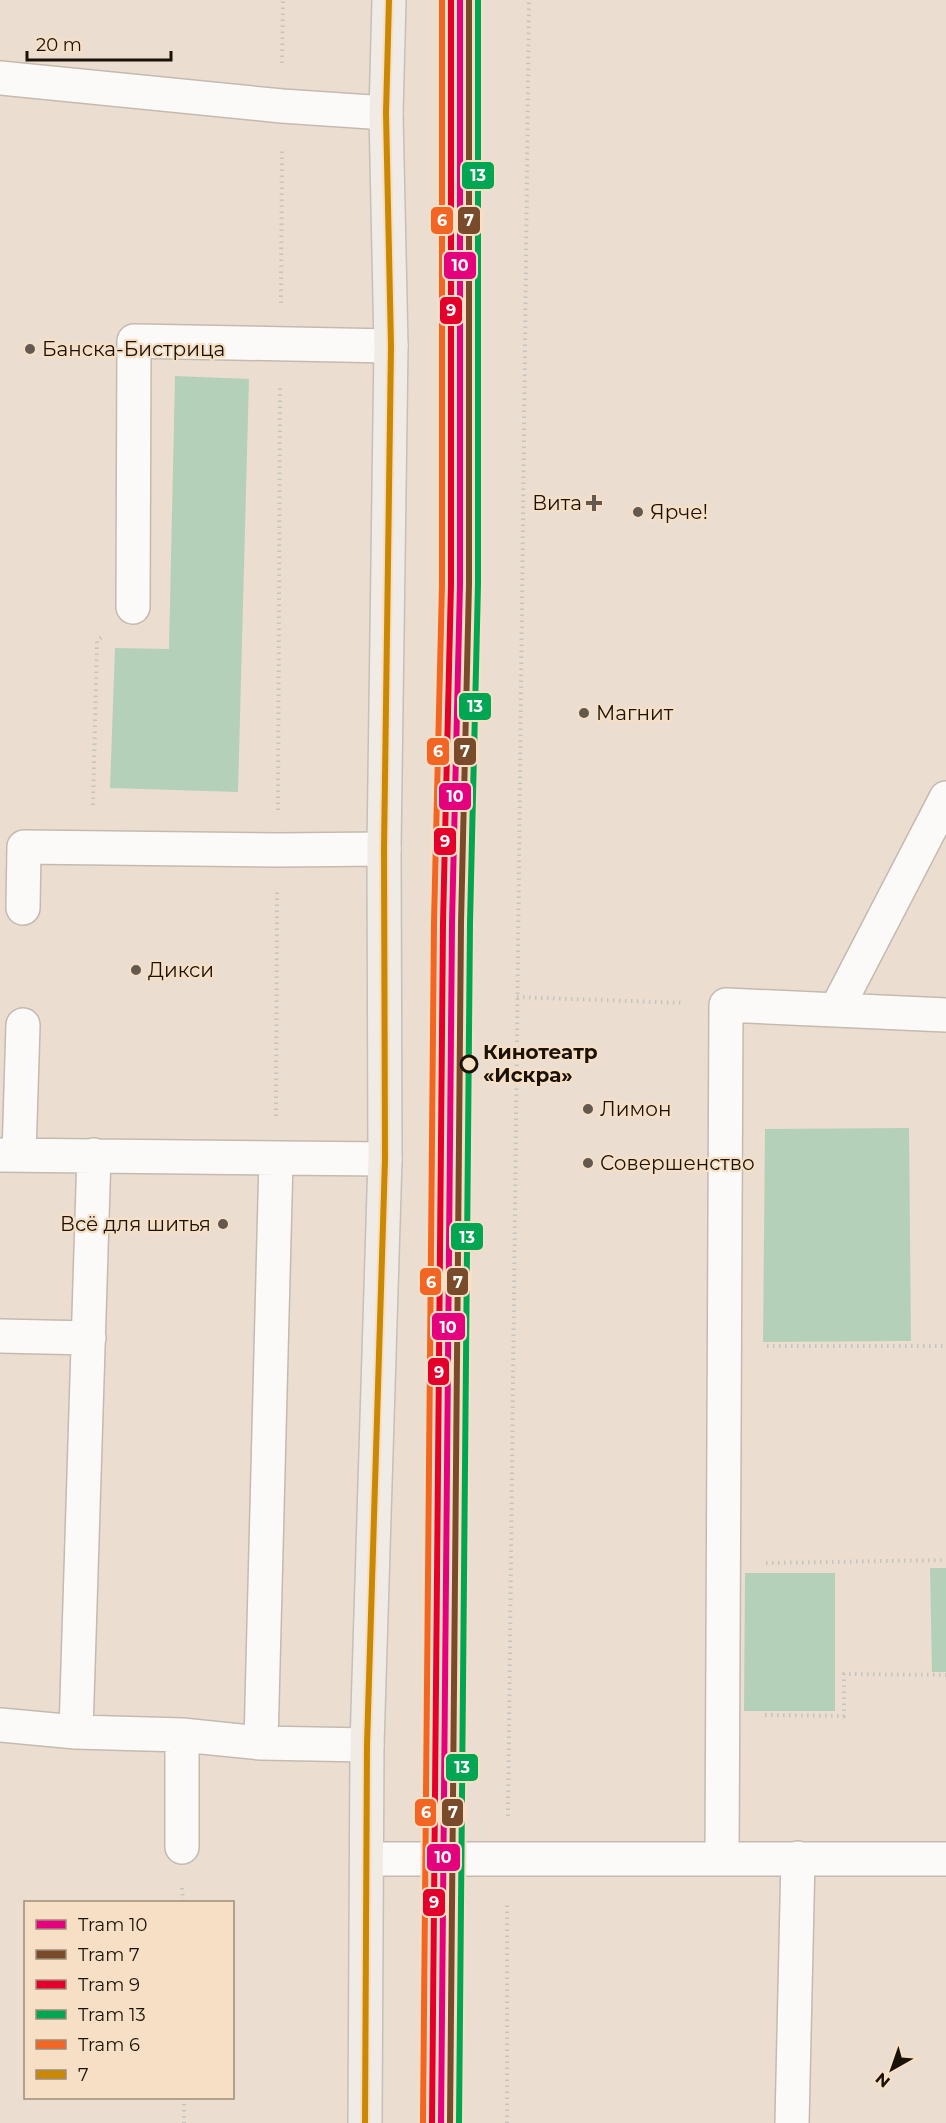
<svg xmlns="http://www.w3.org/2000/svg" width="946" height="2123" font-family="Montserrat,sans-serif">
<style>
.green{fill:#b5d0b9}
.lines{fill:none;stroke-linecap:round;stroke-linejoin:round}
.minor-casing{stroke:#c4baaf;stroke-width:36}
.major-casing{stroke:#c6bfb8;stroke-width:36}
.path{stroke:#c7c3bd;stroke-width:4;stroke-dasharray:1.5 4.5;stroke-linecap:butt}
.minor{stroke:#fcfaf8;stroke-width:33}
.major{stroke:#f1ebe5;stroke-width:33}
.bus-1-casing{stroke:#f6dfc5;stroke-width:10}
.bus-1{stroke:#cb8802;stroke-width:6}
.tram-1-casing{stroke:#f6dfc5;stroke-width:10}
.tram-2-casing{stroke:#f6dfc5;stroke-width:10}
.tram-3-casing{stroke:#f6dfc5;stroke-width:10}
.tram-4-casing{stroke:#f6dfc5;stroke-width:10}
.tram-5-casing{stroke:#f6dfc5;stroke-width:10}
.tram-1{stroke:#e5007d;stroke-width:6}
.tram-2{stroke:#7a4b2a;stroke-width:6}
.tram-3{stroke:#e4002b;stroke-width:6}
.tram-4{stroke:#00a651;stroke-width:6}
.tram-5{stroke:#f26522;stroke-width:6}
.poi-dot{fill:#63594f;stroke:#f6dfc5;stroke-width:2}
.stop-dot{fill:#f6dfc5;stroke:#1a1209;stroke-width:3}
.labels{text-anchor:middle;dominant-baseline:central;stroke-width:4.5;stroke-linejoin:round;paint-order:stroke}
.poi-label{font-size:20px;fill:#1a1209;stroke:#f6dfc5;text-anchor:start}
.stop-label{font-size:20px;font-weight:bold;fill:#1a1209;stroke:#f6dfc5;text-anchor:start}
.line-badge{stroke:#f6dfc5;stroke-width:2}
.badge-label{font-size:16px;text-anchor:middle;font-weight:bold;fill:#fff}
</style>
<rect width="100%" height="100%" fill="#ebded0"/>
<path class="green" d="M 175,376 L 249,379 L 238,792 L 110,788 L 115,648 L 169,649 Z
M 909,1128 L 911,1341 L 763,1342 L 765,1129 Z
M 930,1568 L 946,1568 L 946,1672 L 932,1672 Z
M 745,1573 L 835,1573 L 835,1711 L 744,1711 Z"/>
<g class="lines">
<defs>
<path id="minor" d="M 0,78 L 282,106 L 386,113
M 133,607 L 134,341 L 391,346
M 23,908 L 24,847 L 278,850 L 384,849
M 836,1010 L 946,798
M 0,1155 L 385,1159
M 19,1155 L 23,1025
M 0,1336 L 89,1338
M 0,1725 L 76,1732 L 182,1735 L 261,1743 L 367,1745
M 76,1732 L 94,1155
M 182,1735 L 182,1847
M 261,1743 L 276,1159
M 722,1858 L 726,1005 L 946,1015
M 367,1859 L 946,1859
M 792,2123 L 798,1858"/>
<path id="major" d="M 365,2123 L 367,1745 L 385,1159 L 384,849 L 391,346 L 386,113 L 389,0"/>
</defs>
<use href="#minor" class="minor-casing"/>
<use href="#major" class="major-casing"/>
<path class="path" d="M 282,63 L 283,0
M 281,303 L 282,148
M 93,805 L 97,641 L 104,635
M 278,810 L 280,385
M 517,997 L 684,1003
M 276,1116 L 277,892
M 767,1346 L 946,1346
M 766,1563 L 946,1560
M 765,1715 L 844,1716 L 844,1674 L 946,1675
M 508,1816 L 529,0
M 182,1888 L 183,1902
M 184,2098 L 184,2123
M 507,2123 L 507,1902"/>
<use href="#minor" class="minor"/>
<use href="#major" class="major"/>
<defs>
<path id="bus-1" d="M 365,2123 L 367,1745 L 385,1159 L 384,849 L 391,346 L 386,113 L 389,0"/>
</defs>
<use href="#bus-1" class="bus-1-casing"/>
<use href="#bus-1" class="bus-1"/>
<defs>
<path id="tram-1" d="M 441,2123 L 452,923 L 460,584 L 460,0"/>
<path id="tram-2" d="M 450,2123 L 461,923 L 469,584 L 469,0"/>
<path id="tram-3" d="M 432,2123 L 443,923 L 451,584 L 451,0"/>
<path id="tram-4" d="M 459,2123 L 470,923 L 478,584 L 478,0"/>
<path id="tram-5" d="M 423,2123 L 434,923 L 442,584 L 442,0"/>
</defs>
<use href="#tram-1" class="tram-1-casing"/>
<use href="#tram-2" class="tram-2-casing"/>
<use href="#tram-3" class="tram-3-casing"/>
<use href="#tram-4" class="tram-4-casing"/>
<use href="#tram-5" class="tram-5-casing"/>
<use href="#tram-1" class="tram-1"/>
<use href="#tram-2" class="tram-2"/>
<use href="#tram-3" class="tram-3"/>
<use href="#tram-4" class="tram-4"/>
<use href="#tram-5" class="tram-5"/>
</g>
<g class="poi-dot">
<circle cx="30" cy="349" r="6"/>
<path d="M591 494h6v6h6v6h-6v6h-6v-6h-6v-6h6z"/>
<circle cx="638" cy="512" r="6"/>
<circle cx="584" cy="713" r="6"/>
<circle cx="136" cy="970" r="6"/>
<circle cx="588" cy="1109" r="6"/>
<circle cx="588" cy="1163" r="6"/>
<circle cx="223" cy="1224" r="6"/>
</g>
<circle class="stop-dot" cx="469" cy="1064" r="8"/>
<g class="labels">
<g class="poi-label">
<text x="42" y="349">Банска-Бистрица</text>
<text x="582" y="503" text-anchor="end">Вита</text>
<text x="650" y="512">Ярче!</text>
<text x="596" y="713">Магнит</text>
<text x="148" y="970">Дикси</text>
<text x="600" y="1109">Лимон</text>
<text x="600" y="1163">Совершенство</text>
<text x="211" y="1224" text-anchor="end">Всё для шитья</text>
</g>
<g class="stop-label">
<text x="483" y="1052">Кинотеатр<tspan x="483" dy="23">«Искра»</tspan></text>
</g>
</g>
<g class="line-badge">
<rect x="461" y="161" width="34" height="29" rx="6" fill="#00a651"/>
<rect x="430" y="206" width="24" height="29" rx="6" fill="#f26522"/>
<rect x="457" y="206" width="24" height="29" rx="6" fill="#7a4b2a"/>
<rect x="443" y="251" width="34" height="29" rx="6" fill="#e5007d"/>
<rect x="439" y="296" width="24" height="29" rx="6" fill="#e4002b"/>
<rect x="458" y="692" width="34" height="29" rx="6" fill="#00a651"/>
<rect x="426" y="737" width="24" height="29" rx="6" fill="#f26522"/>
<rect x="453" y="737" width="24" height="29" rx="6" fill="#7a4b2a"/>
<rect x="438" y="782" width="34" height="29" rx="6" fill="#e5007d"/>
<rect x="433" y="827" width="24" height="29" rx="6" fill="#e4002b"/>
<rect x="450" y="1222" width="34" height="29" rx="6" fill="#00a651"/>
<rect x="419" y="1267" width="23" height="29" rx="6" fill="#f26522"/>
<rect x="446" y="1267" width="23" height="29" rx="6" fill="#7a4b2a"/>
<rect x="431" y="1312" width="35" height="29" rx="6" fill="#e5007d"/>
<rect x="427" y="1357" width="23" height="29" rx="6" fill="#e4002b"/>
<rect x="445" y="1753" width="34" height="29" rx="6" fill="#00a651"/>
<rect x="414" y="1798" width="23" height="29" rx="6" fill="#f26522"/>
<rect x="441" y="1798" width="23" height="29" rx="6" fill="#7a4b2a"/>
<rect x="426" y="1843" width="35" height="29" rx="6" fill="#e5007d"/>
<rect x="422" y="1888" width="24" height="29" rx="6" fill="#e4002b"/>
</g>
<g class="badge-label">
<text x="478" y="181">13</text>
<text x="442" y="226">6</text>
<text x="469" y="226">7</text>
<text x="460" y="271">10</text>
<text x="451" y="316">9</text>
<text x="475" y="712">13</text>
<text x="438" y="757">6</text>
<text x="465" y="757">7</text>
<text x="455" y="802">10</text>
<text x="445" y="847">9</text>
<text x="467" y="1243">13</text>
<text x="431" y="1288">6</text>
<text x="458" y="1288">7</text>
<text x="448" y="1333">10</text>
<text x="439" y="1378">9</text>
<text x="462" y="1773">13</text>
<text x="426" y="1818">6</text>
<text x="453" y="1818">7</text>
<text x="443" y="1863">10</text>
<text x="434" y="1908">9</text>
</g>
<rect x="24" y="1901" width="210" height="198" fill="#f6dfc5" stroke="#9e8d7a" stroke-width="1.5"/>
<rect x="36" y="1920" width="30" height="9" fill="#e5007d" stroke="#9e8d7a" stroke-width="1.5"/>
<text x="78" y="1931" font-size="18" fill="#1a1209">Tram 10</text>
<rect x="36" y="1950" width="30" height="9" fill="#7a4b2a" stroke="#9e8d7a" stroke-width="1.5"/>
<text x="78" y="1961" font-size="18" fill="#1a1209">Tram 7</text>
<rect x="36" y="1980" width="30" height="9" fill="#e4002b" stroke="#9e8d7a" stroke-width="1.5"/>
<text x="78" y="1991" font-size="18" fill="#1a1209">Tram 9</text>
<rect x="36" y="2010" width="30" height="9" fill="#00a651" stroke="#9e8d7a" stroke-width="1.5"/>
<text x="78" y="2021" font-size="18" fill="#1a1209">Tram 13</text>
<rect x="36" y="2040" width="30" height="9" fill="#f26522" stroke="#9e8d7a" stroke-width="1.5"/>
<text x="78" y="2051" font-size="18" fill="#1a1209">Tram 6</text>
<rect x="36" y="2070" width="30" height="9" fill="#cb8802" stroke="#9e8d7a" stroke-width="1.5"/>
<text x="78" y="2081" font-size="18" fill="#1a1209">7</text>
<g transform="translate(892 2069) rotate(220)" stroke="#f6dfc5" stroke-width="4.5" paint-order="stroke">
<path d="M0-4.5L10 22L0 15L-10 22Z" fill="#1a1209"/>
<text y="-9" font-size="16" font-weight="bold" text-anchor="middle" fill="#1a1209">N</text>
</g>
<path d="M27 51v9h144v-9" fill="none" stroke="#1a1209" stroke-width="3"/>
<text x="36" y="51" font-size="18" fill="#1a1209" stroke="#f6dfc5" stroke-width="4.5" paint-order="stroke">20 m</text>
</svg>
